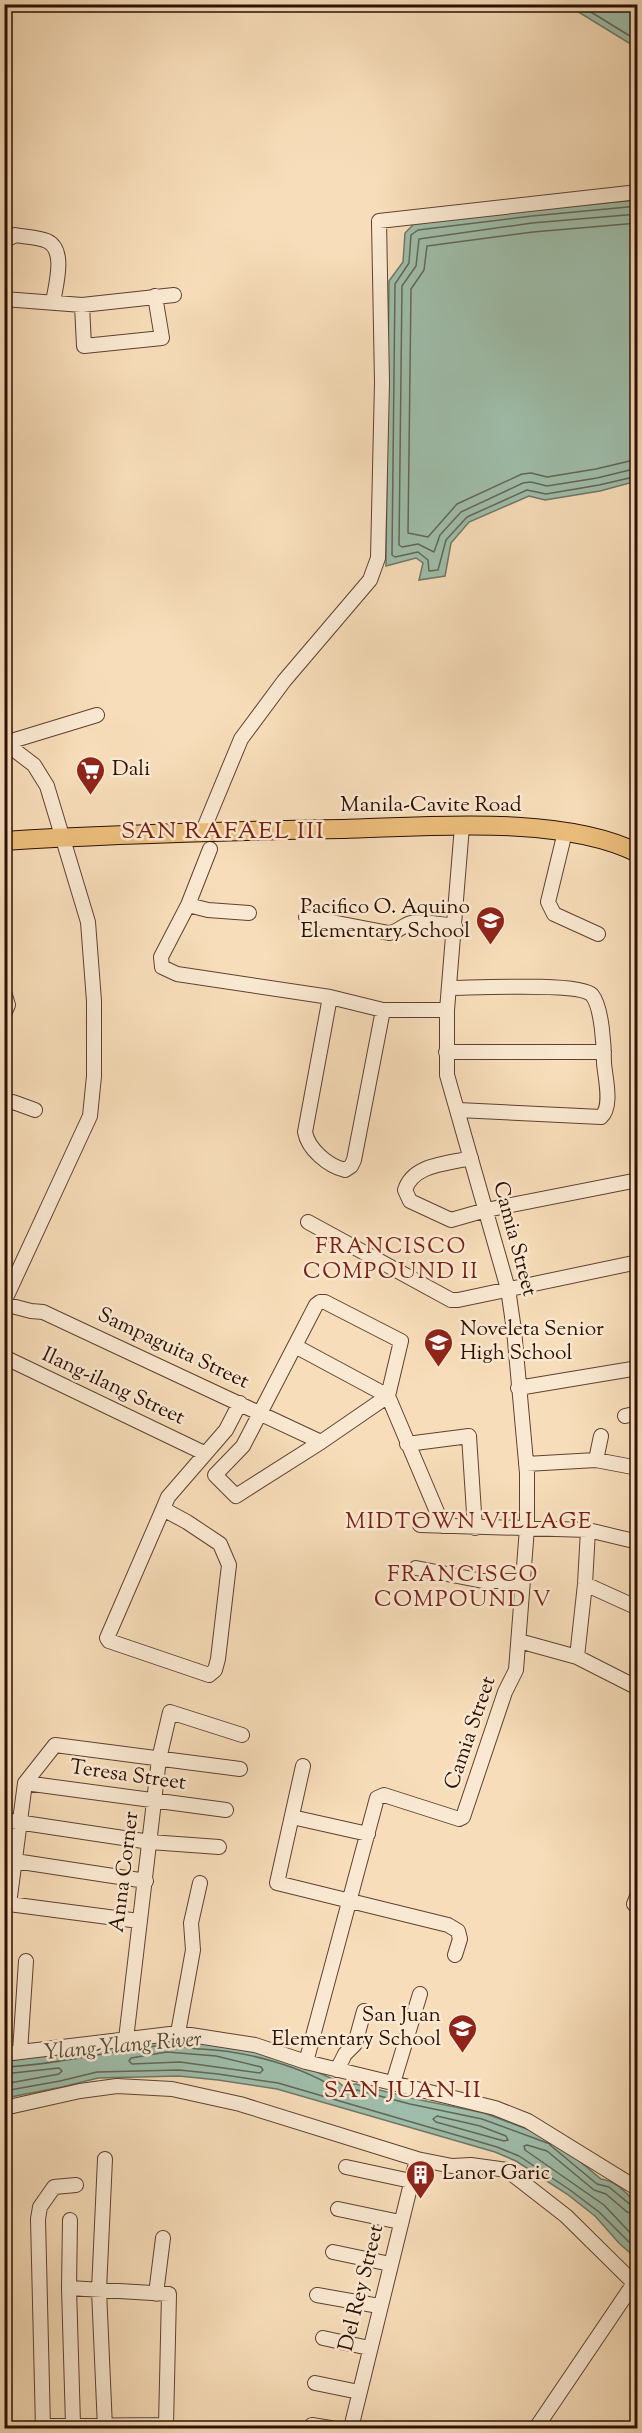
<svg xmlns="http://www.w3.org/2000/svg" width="642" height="2433" font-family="'Sorts Mill Goudy',serif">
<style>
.water{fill:#9ebdaa;stroke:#707767;stroke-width:1.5}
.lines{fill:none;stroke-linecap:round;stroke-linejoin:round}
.shore{stroke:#646656;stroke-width:1.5}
.minor-casing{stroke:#5e4230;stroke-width:16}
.major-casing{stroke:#2b0f03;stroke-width:20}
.minor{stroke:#fae9d2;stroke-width:14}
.major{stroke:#ecbe7c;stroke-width:18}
.labels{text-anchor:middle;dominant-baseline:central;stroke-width:5;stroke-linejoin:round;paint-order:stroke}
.poi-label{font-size:21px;fill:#2b0f03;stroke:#fae9d2;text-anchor:start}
.street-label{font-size:21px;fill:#2b0f03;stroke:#fae9d2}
.neighbourhood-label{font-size:22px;letter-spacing:1.5px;fill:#7a1f14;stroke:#fae9d2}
.water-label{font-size:22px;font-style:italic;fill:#534c3d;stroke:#fae9d2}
.quarter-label{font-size:24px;letter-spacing:1.5px;fill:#7a1f14;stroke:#fae9d2}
</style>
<rect width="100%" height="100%" fill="#f7ddb9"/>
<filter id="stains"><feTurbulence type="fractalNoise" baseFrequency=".00333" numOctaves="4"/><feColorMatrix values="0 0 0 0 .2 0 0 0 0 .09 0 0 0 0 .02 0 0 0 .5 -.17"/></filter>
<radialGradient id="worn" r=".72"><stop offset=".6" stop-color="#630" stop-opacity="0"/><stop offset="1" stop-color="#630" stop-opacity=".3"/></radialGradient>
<path class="water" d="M 567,5 L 637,5 L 637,48 Z
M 637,200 L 637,481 L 600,491 L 545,500 L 529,496 L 469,522 L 451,543 L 445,576 L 419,580 L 423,563 L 416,558 L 386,566 L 389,281 L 403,262 L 405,233 L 414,224 L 531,210 Z
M 167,2039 L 248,2049 L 313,2070 L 337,2081 L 343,2086 L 356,2084 L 411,2098 L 484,2113 L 508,2122 L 553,2139 L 601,2179 C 617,2181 626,2193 637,2204 L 637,2259 L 619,2243 L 595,2216 L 567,2194 L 516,2161 L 495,2152 L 277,2089 L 218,2080 L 179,2076 L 98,2078 L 62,2087 L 5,2098 L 5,2061 Z"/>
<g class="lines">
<path class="shore" d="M 578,4 L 638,41
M 638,206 L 532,216 L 418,230 L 411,235 L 409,263 L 395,284 L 392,555 L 395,557 L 418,552 L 428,560 L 429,571 L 438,570 L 446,540 L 467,517 L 527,490 L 546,494 L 599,485 L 638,476
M 638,214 L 532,223 L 419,239 L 416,266 L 402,286 L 399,545 L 402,547 L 418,544 L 434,552 L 440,535 L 461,512 L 523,483 L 531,482 L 547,486 L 597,478 L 638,468
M 638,223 L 533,232 L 427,246 L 424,270 L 411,289 L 408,533 L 428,537 L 457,504 L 522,474 L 531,473 L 547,477 L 596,469 L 638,459
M 167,2052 L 216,2056 L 261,2067 L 263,2070 L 260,2073 L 180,2062 L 132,2064 L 129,2061 L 131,2058 Z
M 4,2067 C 58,2065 111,2050 165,2045 C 177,2044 189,2049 201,2049 C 245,2051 304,2066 341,2092 L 357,2090 L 410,2104 L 482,2119 L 550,2144
M 4,2074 L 59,2068 L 62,2071 L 59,2074 L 4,2084
M 4,2091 L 60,2081 L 97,2072 L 179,2070 L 218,2074 L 278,2083 L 497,2147 L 519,2156 L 570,2190 L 599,2212 L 638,2251
M 437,2116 L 480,2126 L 506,2136 L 508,2140 L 504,2141 L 436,2122 L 433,2119 Z
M 550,2145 L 597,2184 L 609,2187 L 632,2206 L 638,2207
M 638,2215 L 627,2212 L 606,2194 L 594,2190 L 547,2151 L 527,2145 L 524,2146 L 525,2150 L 604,2205 L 638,2241"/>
<defs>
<path id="minor" d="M 4,241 L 15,235 C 25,237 38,237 47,241 C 67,250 55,287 53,303
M 4,299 L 82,305 L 174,295
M 82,305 L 84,346 L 162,338 L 155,296
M 4,742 L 34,765 L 47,786 L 88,922 L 94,1001 L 94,1076 L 90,1116 L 4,1302
M 5,743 L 97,715
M 565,832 L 548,902 L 554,914 L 598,934
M 202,833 L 241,739 L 284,681 L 370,580 L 378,558 L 382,382 L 379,221 L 638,192
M 210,849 L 188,905 L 161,957 L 162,967 L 177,974 L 330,997 L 383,1010 L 447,1010
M 188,905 L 208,910 L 249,913
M 306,917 L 389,933 C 398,932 403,925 411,923 C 424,920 442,925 455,926
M 450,988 C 472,988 580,982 592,995 C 602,1007 604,1047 604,1063 C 605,1077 613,1107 601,1117 L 458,1110
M 4,992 L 8,1005 L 4,1014
M 330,997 L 305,1132 C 308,1149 328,1166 345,1170 L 351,1166 L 354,1160 L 383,1010
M 446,1052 L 604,1052
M 4,1104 L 13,1102 L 35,1110
M 471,1158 C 447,1164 413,1164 405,1190 L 410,1201 L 451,1220 L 486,1210 L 638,1180
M 308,1222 L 451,1300 L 458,1300 L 638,1262
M 320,1302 L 325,1302 L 401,1341 L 388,1396 L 321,1442 L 236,1496 L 215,1475 L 243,1446 L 316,1305 Z
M 4,1304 L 31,1311 L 43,1312 L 321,1442
M 295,1346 L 388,1396
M 4,1357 L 204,1453
M 518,1388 L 638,1368
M 388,1396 L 443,1526
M 625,1416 L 638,1413
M 407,1444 L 469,1436 L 475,1528
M 596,1460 L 601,1436
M 526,1464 L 596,1460 L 638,1468
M 163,1509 L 187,1522 L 220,1544 L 229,1565 L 218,1659 L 215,1670 L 209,1675 L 109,1641 L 107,1638 L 163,1509 L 168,1497 L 226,1430 L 240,1403
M 420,1525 L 588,1530 L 638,1542
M 416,1568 L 483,1581 L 523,1581
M 585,1584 L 638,1608
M 519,1641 L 577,1657 L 638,1688
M 577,1657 L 585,1584 L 588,1530
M 303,1766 L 277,1883 L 448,1925 L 458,1931 L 460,1939 L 455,1955
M 25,1783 L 226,1810
M 292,1817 L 368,1834
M 4,1820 L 150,1842 L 219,1847
M 15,1861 L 146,1881
M 634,1904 L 638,1894
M 139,1921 L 9,1904 L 25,1783 L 55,1745 L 240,1769
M 178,2033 L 193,1950 L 191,1923 L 200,1883
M 126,2039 L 159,1759 L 170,1712 L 242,1735
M 20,2052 L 26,1961
M 4,2054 L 178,2033 L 255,2045 L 306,2062 L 495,2108 L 528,2121 L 638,2189
M 306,2062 L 377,1798 L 384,1795 L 459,1819 L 463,1817 L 505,1692 L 516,1670 L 527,1528 L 527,1473 L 514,1330 L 508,1289 L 447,1075 L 447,1010 L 462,826
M 337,2070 L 345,2054 L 355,2044 L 364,2011
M 393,2083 L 420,1994
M 4,2108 L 80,2091 L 117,2086 L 172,2089 L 240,2104 L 417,2159 L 452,2166 L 471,2165 L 507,2170 L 566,2216 L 638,2287
M 346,2167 L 411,2181
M 338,2209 L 400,2222
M 70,2220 L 69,2288 L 73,2424
M 333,2252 L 390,2264
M 156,2294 L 163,2238
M 317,2295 L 379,2306
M 323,2338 L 369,2348
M 315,2383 L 359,2392
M 312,2425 L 330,2428
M 43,2426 L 166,2425 L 169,2294 L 69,2288
M 43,2428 L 38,2219 L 40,2207 L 54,2187 L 76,2185
M 105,2428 L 99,2290 L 105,2159
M 351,2428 L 417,2159
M 536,2428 L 634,2283"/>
<path id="major" d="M 4,841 C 116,834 229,831 341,829 C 426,827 561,814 638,853"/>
</defs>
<use href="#minor" class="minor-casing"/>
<use href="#major" class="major-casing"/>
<use href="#minor" class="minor"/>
<use href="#major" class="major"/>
</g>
<defs>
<symbol id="supermarket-pin" viewBox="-11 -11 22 30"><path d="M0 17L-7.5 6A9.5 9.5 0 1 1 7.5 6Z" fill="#8f2418" stroke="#fae9d2"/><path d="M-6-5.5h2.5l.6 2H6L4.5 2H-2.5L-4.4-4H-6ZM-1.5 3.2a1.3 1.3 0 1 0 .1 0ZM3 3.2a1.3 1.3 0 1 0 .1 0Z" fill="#fff"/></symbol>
<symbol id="school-pin" viewBox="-11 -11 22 30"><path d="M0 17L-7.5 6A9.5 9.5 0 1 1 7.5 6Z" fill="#8f2418" stroke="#fae9d2"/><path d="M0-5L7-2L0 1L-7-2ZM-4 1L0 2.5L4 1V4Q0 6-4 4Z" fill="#fff"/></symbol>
<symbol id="building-pin" viewBox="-11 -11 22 30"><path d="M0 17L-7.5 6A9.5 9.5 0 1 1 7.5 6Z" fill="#8f2418" stroke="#fae9d2"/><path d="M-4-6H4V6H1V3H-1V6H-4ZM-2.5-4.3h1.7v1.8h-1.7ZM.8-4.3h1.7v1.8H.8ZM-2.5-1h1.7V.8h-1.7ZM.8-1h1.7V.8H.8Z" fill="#fff"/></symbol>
</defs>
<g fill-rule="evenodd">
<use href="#supermarket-pin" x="74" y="754" width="33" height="45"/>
<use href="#school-pin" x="474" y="904" width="33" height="45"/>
<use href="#school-pin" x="422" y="1326" width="33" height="45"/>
<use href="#school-pin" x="446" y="2012" width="33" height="45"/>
<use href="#building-pin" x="404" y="2158" width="33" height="45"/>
</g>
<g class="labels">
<g class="poi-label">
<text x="112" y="770">Dali</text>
<text x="470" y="908" text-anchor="end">Pacifico O. Aquino<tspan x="470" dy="24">Elementary School</tspan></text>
<text x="460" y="1330">Noveleta Senior<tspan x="460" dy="24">High School</tspan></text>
<text x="441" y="2016" text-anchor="end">San Juan<tspan x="441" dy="24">Elementary School</tspan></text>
<text x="442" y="2174">Lanor Garic</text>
</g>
<g class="street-label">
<text x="431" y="806">Manila-Cavite Road</text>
<text transform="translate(514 1239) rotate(75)">Camia Street</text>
<text transform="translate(173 1349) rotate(25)">Sampaguita Street</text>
<text transform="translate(113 1387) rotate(25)">Ilang-ilang Street</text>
<text transform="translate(471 1733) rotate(-71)">Camia Street</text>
<text transform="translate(128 1776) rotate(8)">Teresa Street</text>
<text transform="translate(125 1872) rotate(-83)">Anna Corner</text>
<text transform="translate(362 2288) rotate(-76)">Del Rey Street</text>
</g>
<g class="neighbourhood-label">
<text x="391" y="1248">FRANCISCO<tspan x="391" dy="25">COMPOUND II</tspan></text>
<text x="469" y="1523">MIDTOWN VILLAGE</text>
<text x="463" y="1576">FRANCISCO<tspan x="463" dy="25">COMPOUND V</tspan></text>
</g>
<g class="water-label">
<text transform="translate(123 2047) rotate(-5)">Ylang-Ylang River</text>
</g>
<g class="quarter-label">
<text x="223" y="832">SAN RAFAEL III</text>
<text x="403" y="2091">SAN JUAN II</text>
</g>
</g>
<rect width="642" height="2433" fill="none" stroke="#f7ddb9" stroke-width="24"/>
<rect x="6" y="6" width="630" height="2421" fill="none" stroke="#2b0f03" stroke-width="3"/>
<rect x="12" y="12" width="618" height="2409" fill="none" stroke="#2b0f03" stroke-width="1.5"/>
<rect width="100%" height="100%" filter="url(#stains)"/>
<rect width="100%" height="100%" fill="url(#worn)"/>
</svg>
